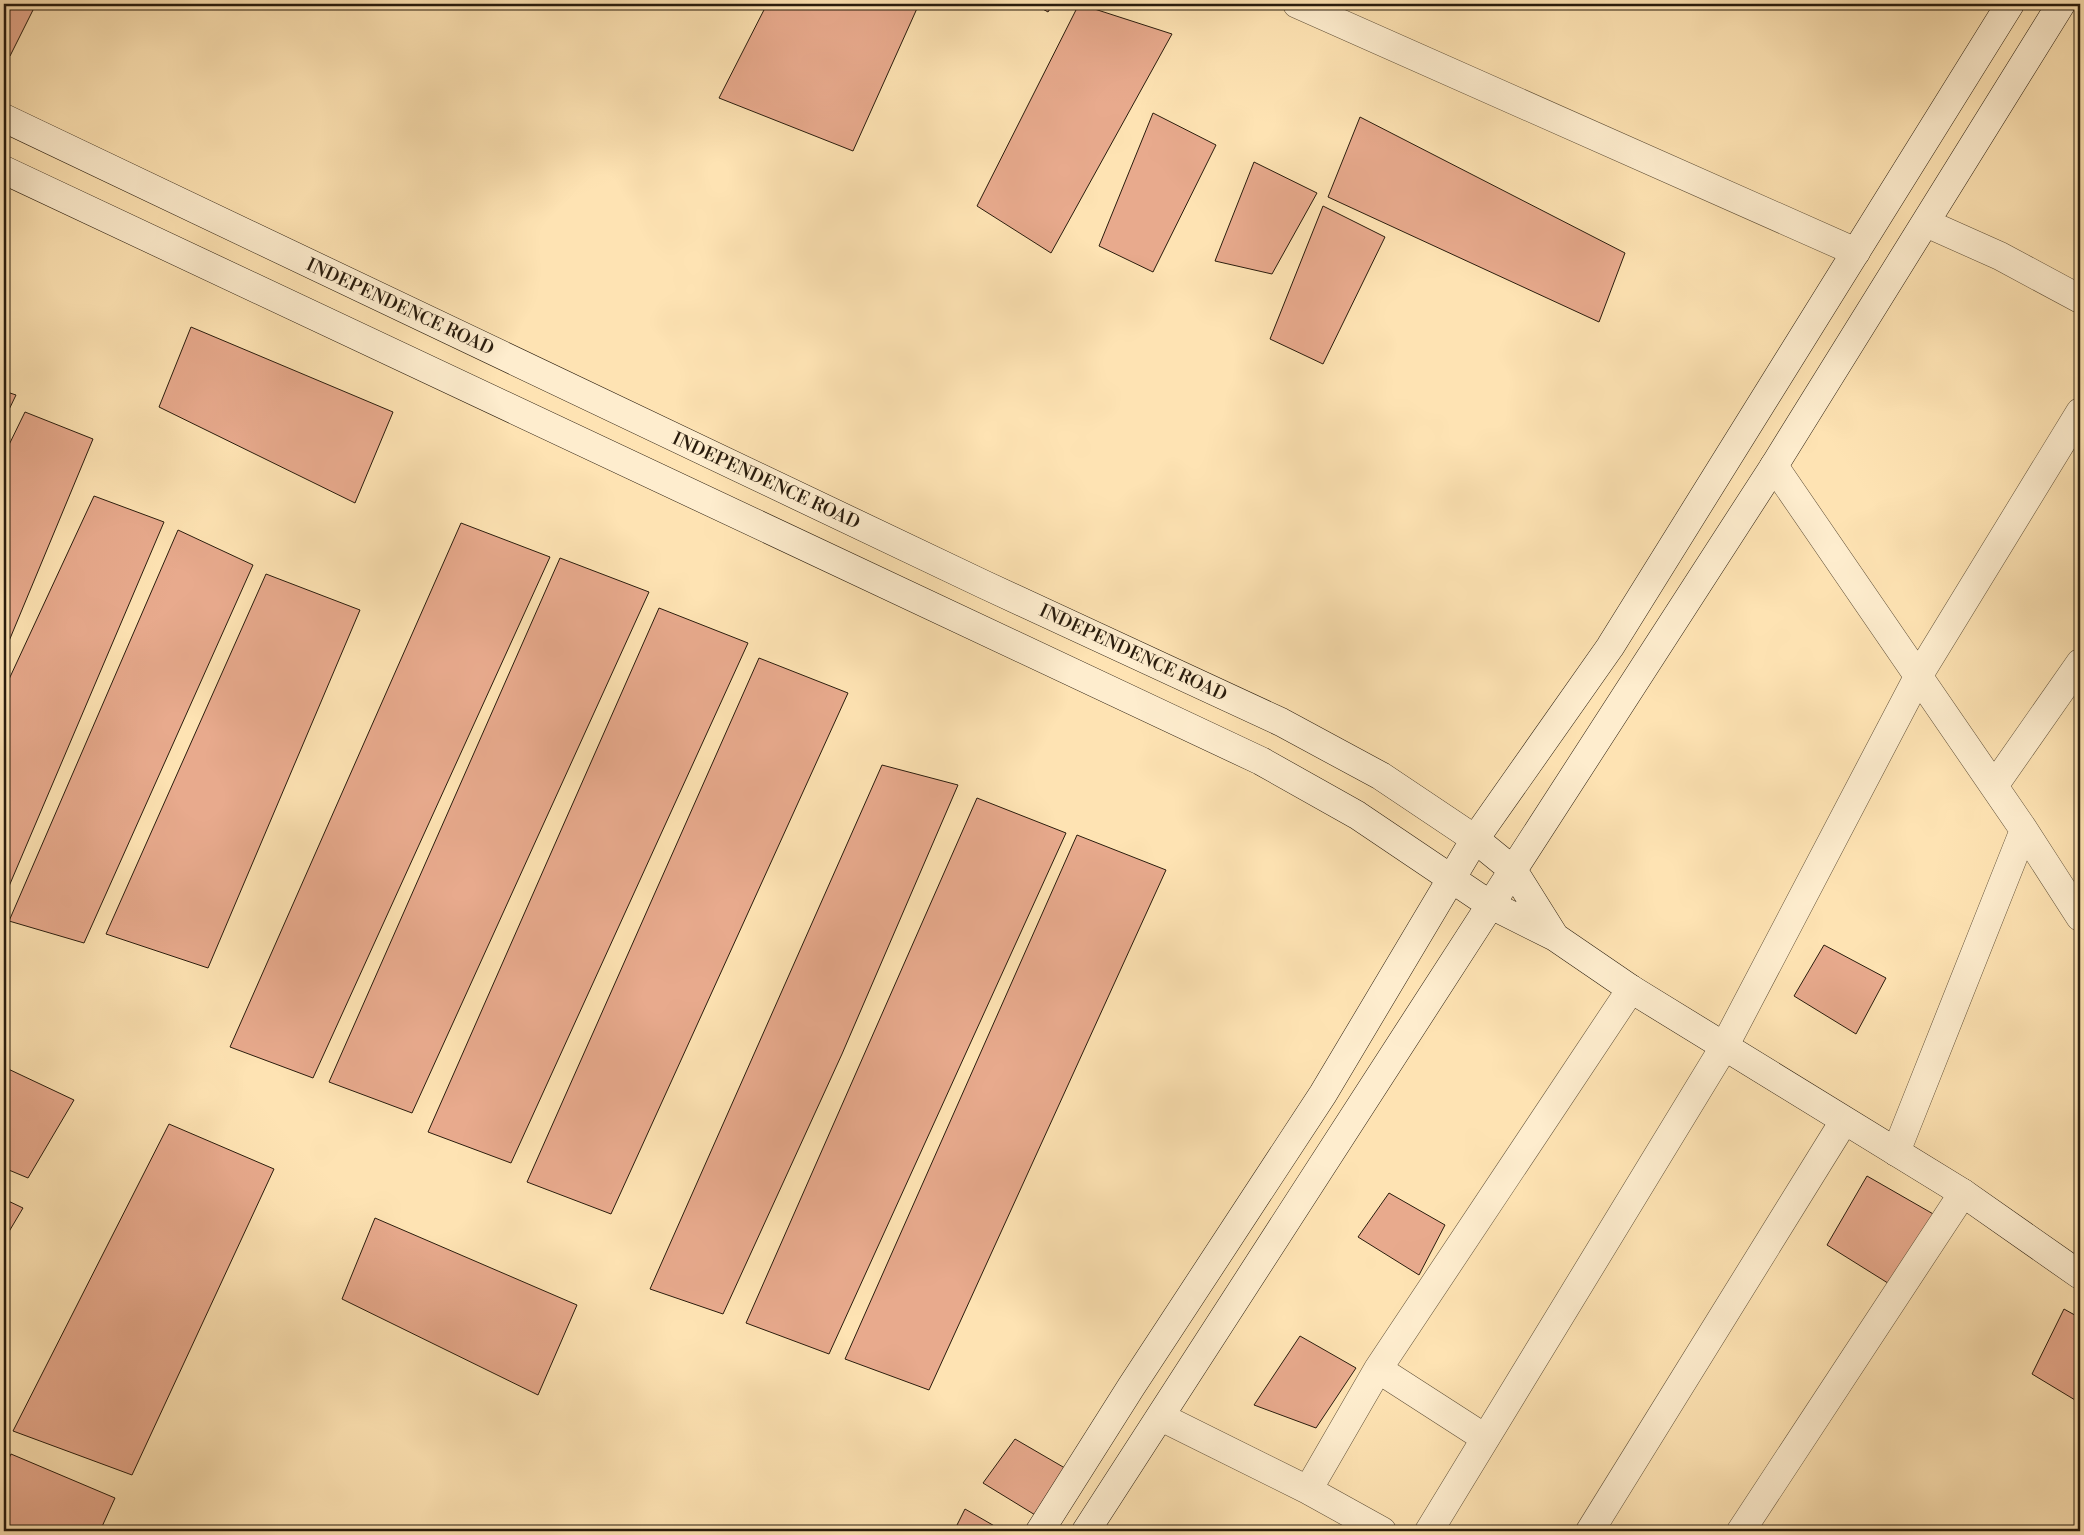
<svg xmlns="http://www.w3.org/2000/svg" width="2084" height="1535" font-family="'Libre Bodoni',serif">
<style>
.building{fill:#e8aa8d;stroke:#291c0d}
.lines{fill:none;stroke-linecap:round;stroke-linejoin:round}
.street-casing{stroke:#5e4e36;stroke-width:29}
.secondary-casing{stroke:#291c0d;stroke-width:29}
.street{stroke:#feedce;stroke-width:28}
.secondary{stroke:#feedce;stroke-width:28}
.labels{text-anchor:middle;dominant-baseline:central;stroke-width:5;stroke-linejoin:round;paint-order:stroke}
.street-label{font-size:18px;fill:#291c0d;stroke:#feedce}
</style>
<rect width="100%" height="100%" fill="#fee3b3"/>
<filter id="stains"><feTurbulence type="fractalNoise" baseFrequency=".004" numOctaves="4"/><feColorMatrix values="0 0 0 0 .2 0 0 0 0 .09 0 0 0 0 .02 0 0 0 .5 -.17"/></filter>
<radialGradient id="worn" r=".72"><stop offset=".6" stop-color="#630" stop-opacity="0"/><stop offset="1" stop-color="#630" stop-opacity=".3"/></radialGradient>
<path class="building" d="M 4,4 L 36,4 L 10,56 L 4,54 Z
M 767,4 L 919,4 L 853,151 L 719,98 Z
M 1034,4 L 1053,4 L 1048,12 Z
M 1079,4 L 1172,34 L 1051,253 L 977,206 Z
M 1153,113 L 1216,145 L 1153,272 L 1099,246 Z
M 1360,117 L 1625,253 L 1599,322 L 1328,197 Z
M 1254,162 L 1317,193 L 1272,274 L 1215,261 Z
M 1323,206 L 1385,237 L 1323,364 L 1270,339 Z
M 191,327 L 393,412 L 355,503 L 159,407 Z
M 4,391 L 16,395 L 4,420 Z
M 25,412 L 93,439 L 4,653 L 4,455 Z
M 94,496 L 164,522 L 4,898 L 4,690 Z
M 461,523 L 550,557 L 313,1078 L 230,1047 Z
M 178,530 L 253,565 L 84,943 L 9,921 Z
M 560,558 L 649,592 L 412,1113 L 329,1082 Z
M 266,574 L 360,610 L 208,968 L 106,934 Z
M 659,608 L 748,643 L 511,1163 L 428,1132 Z
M 759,658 L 848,693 L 611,1214 L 527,1182 Z
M 882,765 L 958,785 L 842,1054 L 723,1314 L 650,1289 Z
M 977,798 L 1066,833 L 829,1354 L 746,1323 Z
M 1077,835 L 1166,870 L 929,1390 L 845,1359 Z
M 1824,945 L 1886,978 L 1856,1034 L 1794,996 Z
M 4,1067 L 74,1100 L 28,1178 L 4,1168 Z
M 169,1124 L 274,1169 L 132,1475 L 13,1431 Z
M 1867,1176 L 1935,1215 L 1891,1285 L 1827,1245 Z
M 1389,1193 L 1445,1225 L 1419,1275 L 1358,1237 Z
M 4,1199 L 23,1208 L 4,1240 Z
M 375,1218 L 577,1305 L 538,1395 L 342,1299 Z
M 2064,1309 L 2080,1318 L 2080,1403 L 2032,1374 Z
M 1300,1336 L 1356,1368 L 1316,1428 L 1254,1405 Z
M 1015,1439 L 1070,1471 L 1045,1521 L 983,1483 Z
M 11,1454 L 115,1498 L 100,1531 L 4,1531 L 4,1468 Z
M 965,1509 L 991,1524 L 1003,1531 L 954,1531 Z"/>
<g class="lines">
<defs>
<path id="street" d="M 1297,4 L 1856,252
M 1926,223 L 2000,256 L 2080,299
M 1774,466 L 2024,830 L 2080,917
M 1994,786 L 2080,663
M 1896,1152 L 2024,830
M 1378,1369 L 1485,1438
M 1161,1417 L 1308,1490 L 1382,1531
M 1308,1490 L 1378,1369 L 1631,989
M 1429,1531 L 1724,1047 L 1919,675 L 2080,412
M 1590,1531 L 1844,1121
M 1741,1531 L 1963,1193"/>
<path id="secondary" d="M 4,118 L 983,584 L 1281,722 L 1381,776 L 1475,839 L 1513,870 L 1555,937
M 4,170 L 1261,761 L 1357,815 L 1489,904 L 1555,937 L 1631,989 L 1963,1193 L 2080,1275
M 1040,1531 L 1131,1387 L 1323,1094 L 1475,839 L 1610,647 L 2010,4
M 1086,1531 L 1774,466 L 2061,4"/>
</defs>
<use href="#street" class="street-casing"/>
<use href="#secondary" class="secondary-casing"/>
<use href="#street" class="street"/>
<use href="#secondary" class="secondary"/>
</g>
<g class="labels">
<g class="street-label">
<text transform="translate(400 307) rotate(25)">INDEPENDENCE ROAD</text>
<text transform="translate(766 481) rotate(25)">INDEPENDENCE ROAD</text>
<text transform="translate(1133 653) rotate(25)">INDEPENDENCE ROAD</text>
</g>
</g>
<rect width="2084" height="1535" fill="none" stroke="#fee3b3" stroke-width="20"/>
<rect x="5" y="5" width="2074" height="1525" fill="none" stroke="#291c0d" stroke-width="2.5"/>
<rect x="10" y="10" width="2064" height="1515" fill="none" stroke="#291c0d"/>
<rect width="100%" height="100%" filter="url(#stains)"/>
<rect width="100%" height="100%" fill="url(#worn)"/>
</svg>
